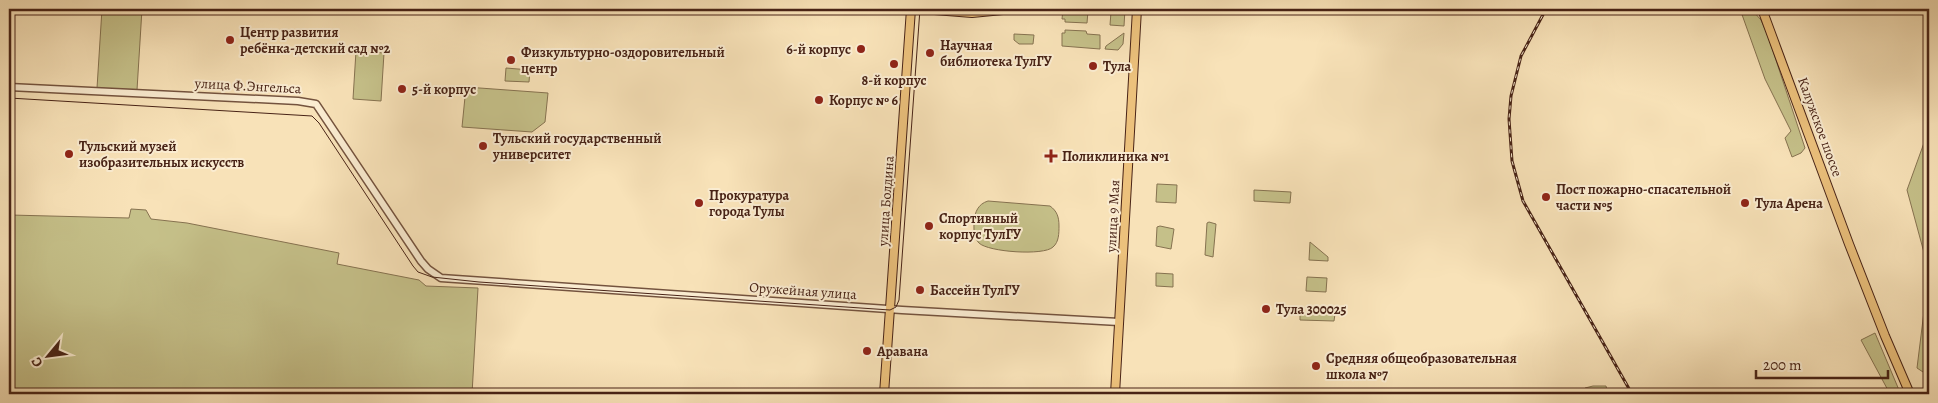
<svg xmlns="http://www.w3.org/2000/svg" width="1938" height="403" font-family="Alegreya,serif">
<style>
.green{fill:#c5c089;stroke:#867250}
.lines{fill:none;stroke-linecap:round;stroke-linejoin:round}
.minor-casing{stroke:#74533e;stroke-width:9}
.major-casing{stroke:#482316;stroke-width:10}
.minor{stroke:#faecd1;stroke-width:6}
.major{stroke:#ecc17c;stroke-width:8}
.tram{stroke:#482316;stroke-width:1}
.rail-casing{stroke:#482316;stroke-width:3}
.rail{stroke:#faecd1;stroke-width:1;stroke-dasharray:4;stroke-linecap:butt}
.poi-dot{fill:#8f2418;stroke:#faecd1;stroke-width:2}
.labels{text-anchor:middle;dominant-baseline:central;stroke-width:4;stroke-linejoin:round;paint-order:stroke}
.poi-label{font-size:14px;font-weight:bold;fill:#482316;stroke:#faecd1;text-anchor:start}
.street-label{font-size:14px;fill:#482316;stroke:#faecd1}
</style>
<rect width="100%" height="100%" fill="#f8e2b8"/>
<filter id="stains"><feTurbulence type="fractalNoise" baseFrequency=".004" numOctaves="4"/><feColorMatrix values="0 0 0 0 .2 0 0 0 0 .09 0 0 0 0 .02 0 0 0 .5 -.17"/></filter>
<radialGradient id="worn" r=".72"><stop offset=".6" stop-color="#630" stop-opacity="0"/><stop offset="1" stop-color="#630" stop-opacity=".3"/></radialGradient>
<path class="green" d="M 102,9 L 142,9 L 137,90 L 97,88 Z
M 1063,9 L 1101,9 L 1101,11 L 1088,11 L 1087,23 L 1065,22 L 1065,19 L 1062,19 Z
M 1107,9 L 1125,9 L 1124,26 L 1110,25 L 1111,12 L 1106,12 Z
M 1740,9 L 1753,11 L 1761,20 L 1768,36 L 1805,148 L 1801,153 L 1792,157 L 1785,138 L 1791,131 L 1765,79 Z
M 1065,30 L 1086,31 L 1087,34 L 1100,35 L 1100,49 L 1062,46 L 1062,33 L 1065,33 Z
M 1124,33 L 1123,44 L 1118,50 L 1105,49 L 1106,46 Z
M 1014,34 L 1034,35 L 1033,44 L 1019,44 L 1014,40 Z
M 356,51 L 384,53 L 381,101 L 353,99 Z
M 506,68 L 530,70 L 529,82 L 505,81 Z
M 466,87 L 548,93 L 545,122 L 532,132 L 462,127 Z
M 1929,129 L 1929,376 L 1917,368 L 1929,271 L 1907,190 Z
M 1157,184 L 1177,185 L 1176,203 L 1156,202 Z
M 1254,190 L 1291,192 L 1290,203 L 1254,201 Z
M 9,197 L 11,197 L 10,215 L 129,218 L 131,209 L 146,210 L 151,219 L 187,223 L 339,253 L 337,264 L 419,280 L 426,286 L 478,288 L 472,394 L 9,394 Z
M 988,201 L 1050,206 C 1057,211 1059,217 1059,226 C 1059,233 1059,242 1053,247 C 1044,256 988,252 979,243 C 973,237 974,229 974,221 C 975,212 978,204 988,201 Z
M 1209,222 L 1216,224 L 1213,257 L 1205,255 L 1207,223 Z
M 1160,226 L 1174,229 L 1171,249 L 1156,246 L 1157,227 Z
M 1310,242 L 1328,257 L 1328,261 L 1309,260 Z
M 1156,273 L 1173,274 L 1173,287 L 1156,286 Z
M 1307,277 L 1327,278 L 1326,292 L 1306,291 Z
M 1300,312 L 1335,314 L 1334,321 L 1300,320 Z
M 1875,333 L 1899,390 L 1900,394 L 1890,394 L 1861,340 Z
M 1593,386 L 1606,386 L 1608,394 L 1586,394 L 1585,388 Z"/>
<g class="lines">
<defs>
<path id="minor" d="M 9,87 L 298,101 L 316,104 L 421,261 L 428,269 L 441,278 L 902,310 L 1119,322"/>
<path id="major" d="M 922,9 L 972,13 L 1013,9
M 1762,9 L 1849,244 L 1885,336 L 1910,394
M 884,394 L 911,9
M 1115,394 L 1137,9"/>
</defs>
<use href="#minor" class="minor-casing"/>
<use href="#major" class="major-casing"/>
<use href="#minor" class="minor"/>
<use href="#major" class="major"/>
<path class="tram" d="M 9,98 L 312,116 L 319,123 L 413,266 L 418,272 L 432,277 L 479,282 L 890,310 L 896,307 L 899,300 L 920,9"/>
<defs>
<path id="rail" d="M 1546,9 L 1521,56 L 1511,96 L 1509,119 L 1512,161 L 1523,201 L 1632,394"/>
</defs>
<use href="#rail" class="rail-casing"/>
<use href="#rail" class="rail"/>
</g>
<g class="poi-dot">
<circle cx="230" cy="40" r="5"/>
<circle cx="861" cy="49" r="5"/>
<circle cx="930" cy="53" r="5"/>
<circle cx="511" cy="60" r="5"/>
<circle cx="894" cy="64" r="5"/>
<circle cx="1093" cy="66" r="5"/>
<circle cx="402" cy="89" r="5"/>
<circle cx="819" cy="100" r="5"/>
<circle cx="483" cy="146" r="5"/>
<circle cx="69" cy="154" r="5"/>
<path d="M1048.5 148.5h5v5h5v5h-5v5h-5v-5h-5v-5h5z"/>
<circle cx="1546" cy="197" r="5"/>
<circle cx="699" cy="203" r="5"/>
<circle cx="1745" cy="203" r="5"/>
<circle cx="929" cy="226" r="5"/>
<circle cx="920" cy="290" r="5"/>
<circle cx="1266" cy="309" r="5"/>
<circle cx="867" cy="351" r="5"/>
<circle cx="1316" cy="366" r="5"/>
</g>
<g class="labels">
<g class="poi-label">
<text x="240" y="32">Центр развития<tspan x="240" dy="16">ребёнка-детский сад №2</tspan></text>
<text x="940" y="45">Научная<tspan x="940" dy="16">библиотека ТулГУ</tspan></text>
<text x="851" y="49" text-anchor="end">6-й корпус</text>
<text x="521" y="52">Физкультурно-оздоровительный<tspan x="521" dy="16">центр</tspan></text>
<text x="1103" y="66">Тула</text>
<text x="894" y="80" text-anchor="middle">8-й корпус</text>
<text x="412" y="89">5-й корпус</text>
<text x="829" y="100">Корпус № 6</text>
<text x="493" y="138">Тульский государственный<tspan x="493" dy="16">университет</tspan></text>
<text x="79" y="146">Тульский музей<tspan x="79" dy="16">изобразительных искусств</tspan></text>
<text x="1062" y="156">Поликлиника №1</text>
<text x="1556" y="189">Пост пожарно-спасательной<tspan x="1556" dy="16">части №5</tspan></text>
<text x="709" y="195">Прокуратура<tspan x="709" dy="16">города Тулы</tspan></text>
<text x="1755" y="203">Тула Арена</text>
<text x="939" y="218">Спортивный<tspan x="939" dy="16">корпус ТулГУ</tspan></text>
<text x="930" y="290">Бассейн ТулГУ</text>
<text x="1276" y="309">Тула 300025</text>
<text x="877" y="351">Аравана</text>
<text x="1326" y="358">Средняя общеобразовательная<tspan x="1326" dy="16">школа №7</tspan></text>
</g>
<g class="street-label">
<text transform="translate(248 86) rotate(3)">улица Ф.Энгельса</text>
<text transform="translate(1820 127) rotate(70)">Калужское шоссе</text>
<text transform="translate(886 201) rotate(-86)">улица Болдина</text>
<text transform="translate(1113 216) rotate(-87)">улица 9 Мая</text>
<text transform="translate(803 291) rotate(4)">Оружейная улица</text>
</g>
</g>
<rect width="1938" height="403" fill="none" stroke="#f8e2b8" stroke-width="30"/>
<rect x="10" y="10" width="1918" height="383" fill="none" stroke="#482316" stroke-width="2.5"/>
<rect x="15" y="15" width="1908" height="373" fill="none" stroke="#482316"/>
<g transform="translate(48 356) rotate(241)" stroke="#faecd1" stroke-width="4" paint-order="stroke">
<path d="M0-4L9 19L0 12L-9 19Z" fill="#482316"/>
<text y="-8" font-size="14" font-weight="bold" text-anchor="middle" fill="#482316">С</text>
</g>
<path d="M1756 370v8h132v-8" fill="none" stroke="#482316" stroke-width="2.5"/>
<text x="1763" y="370" font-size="15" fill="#482316" stroke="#faecd1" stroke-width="4" paint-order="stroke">200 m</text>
<rect width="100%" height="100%" filter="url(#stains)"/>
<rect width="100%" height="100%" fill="url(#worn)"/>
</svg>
